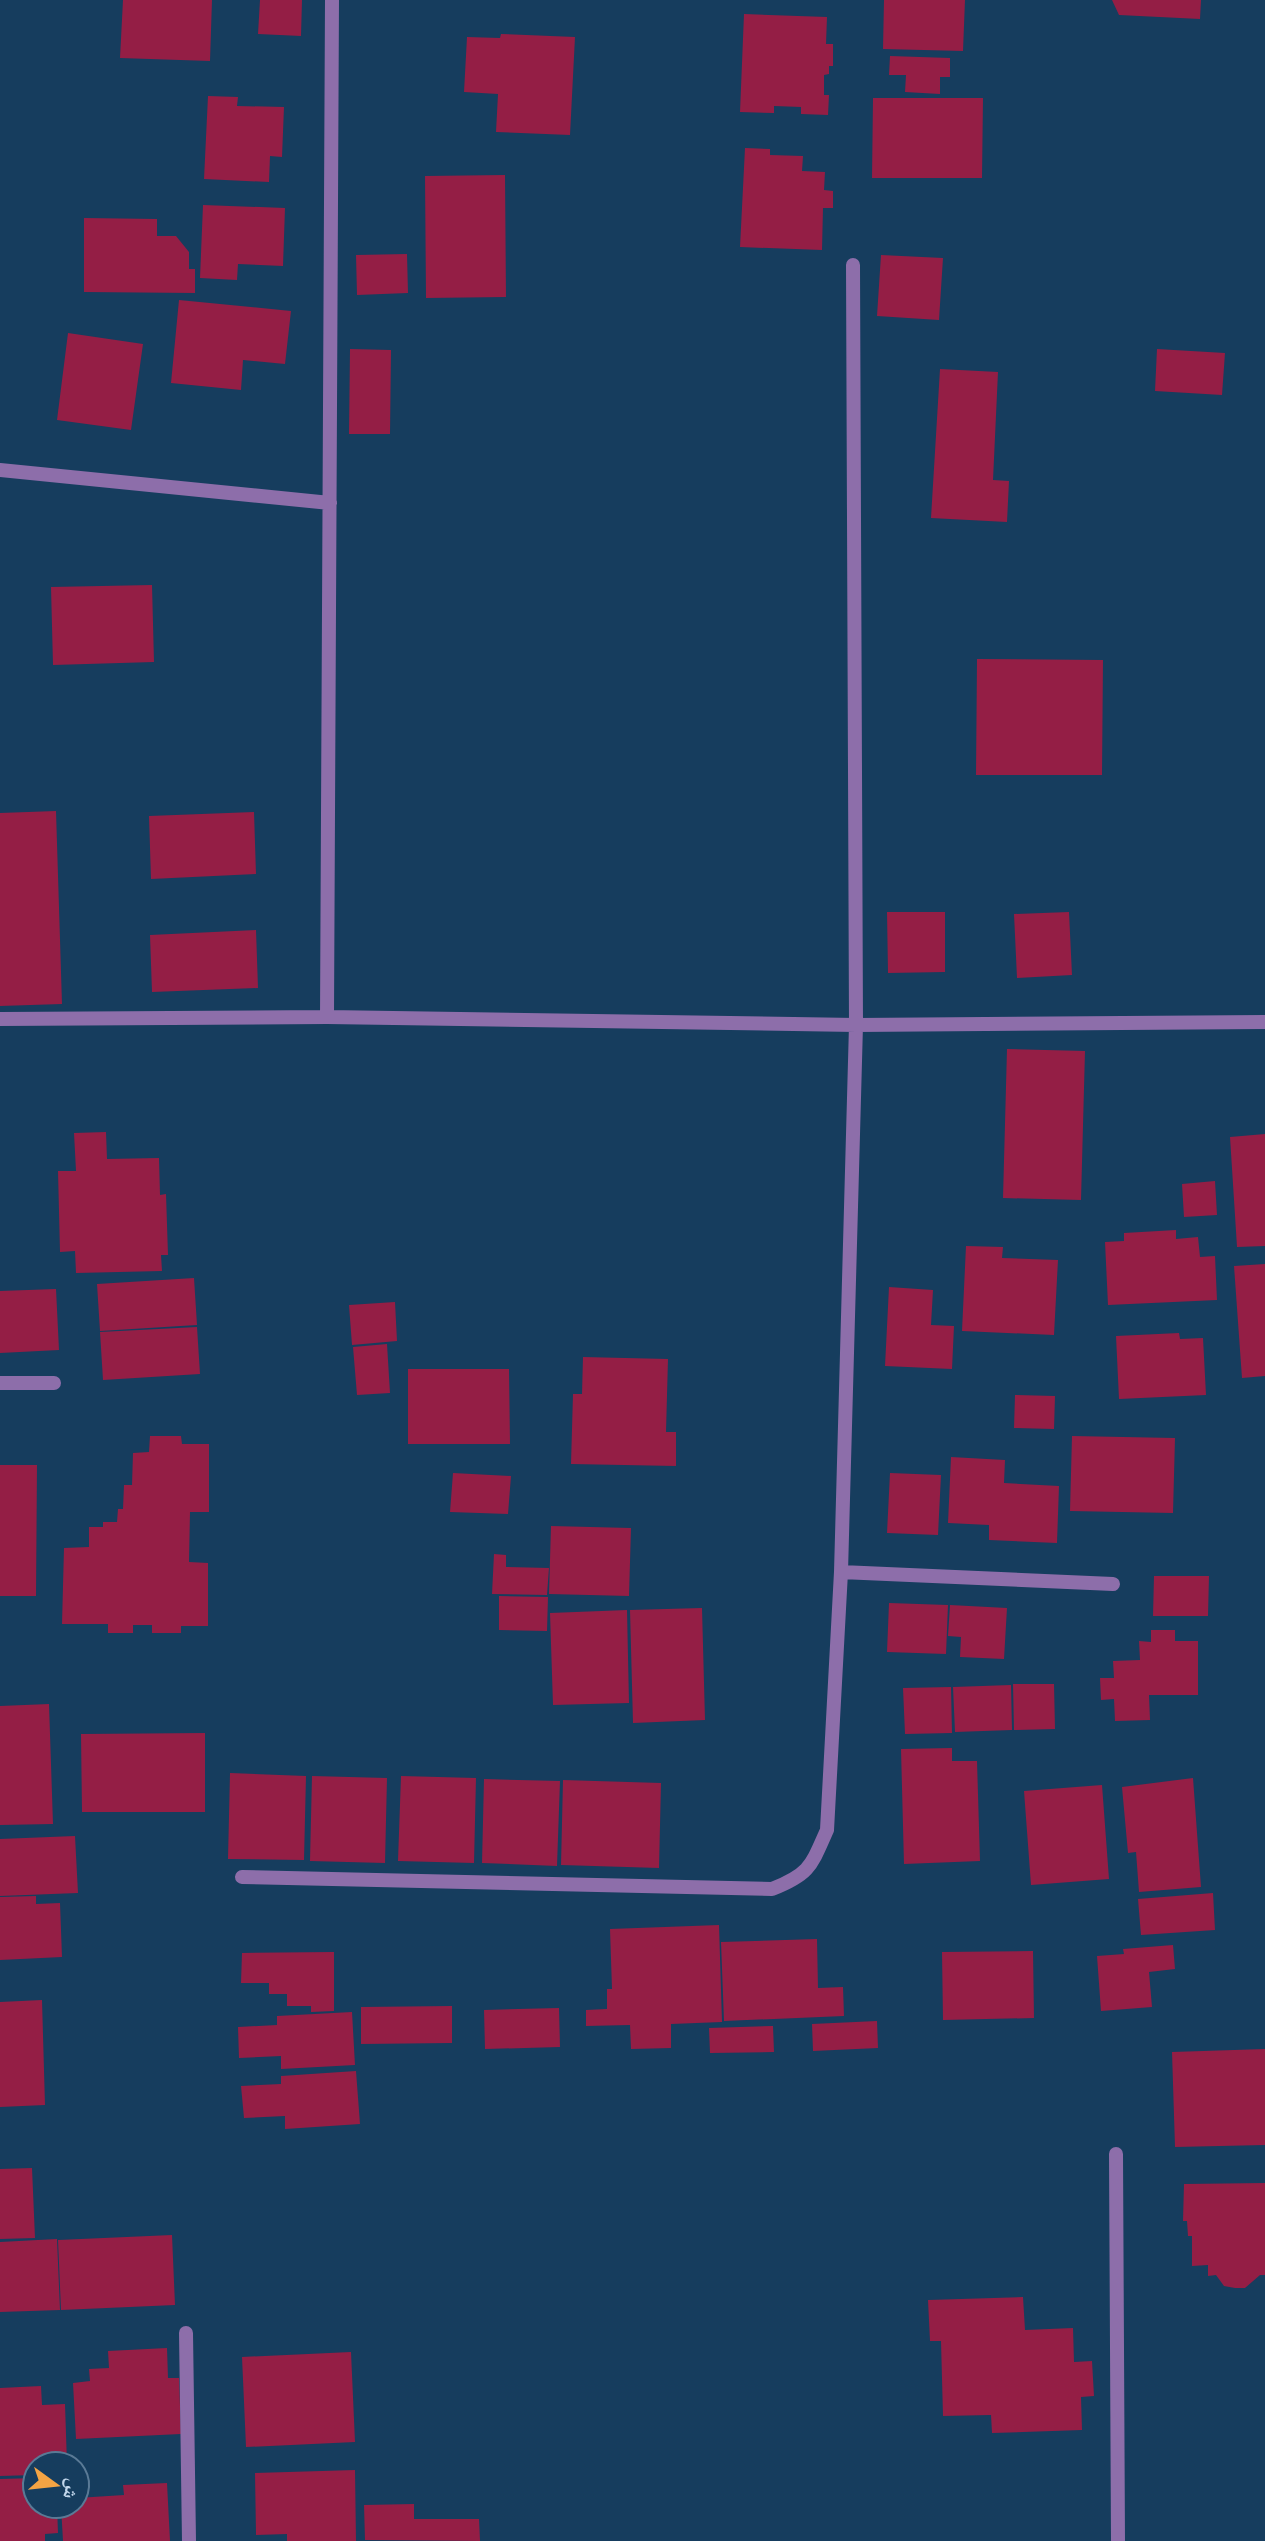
<svg xmlns="http://www.w3.org/2000/svg" width="1265" height="2541" font-family="'Source Serif 4','Noto Naskh Arabic',serif">
<style>
.building{fill:#941e45}
.lines{fill:none;stroke-linecap:round;stroke-linejoin:round}
.minor{stroke:#8d6eaa;stroke-width:14}
</style>
<rect width="100%" height="100%" fill="#163d5e"/>
<path class="building" d="M 123,0 L 212,0 L 210,61 L 120,58 Z
M 260,0 L 302,0 L 301,36 L 258,34 Z
M 884,0 L 965,0 L 963,51 L 883,49 Z
M 1112,0 L 1201,0 L 1200,19 L 1119,15 Z
M 744,14 L 827,17 L 826,44 L 833,44 L 833,66 L 829,66 L 829,74 L 824,75 L 824,95 L 829,95 L 828,115 L 801,114 L 801,107 L 774,106 L 774,113 L 740,112 Z
M 501,34 L 575,37 L 570,135 L 496,132 L 498,94 L 464,92 L 467,37 L 500,38 Z
M 890,56 L 950,58 L 950,77 L 940,77 L 940,94 L 905,92 L 906,75 L 889,75 Z
M 208,96 L 238,97 L 237,106 L 284,107 L 282,157 L 270,156 L 269,182 L 204,179 Z
M 873,98 L 983,98 L 982,178 L 872,178 Z
M 745,148 L 770,149 L 770,155 L 803,156 L 802,171 L 825,172 L 824,190 L 833,191 L 833,208 L 823,208 L 822,250 L 740,247 Z
M 505,175 L 506,297 L 426,298 L 425,176 Z
M 203,205 L 285,208 L 283,266 L 238,264 L 237,280 L 200,278 Z
M 84,218 L 157,219 L 157,236 L 176,236 L 189,252 L 189,269 L 195,269 L 195,293 L 84,292 Z
M 407,254 L 408,293 L 357,295 L 356,255 Z
M 881,255 L 943,258 L 939,320 L 877,316 Z
M 179,300 L 291,311 L 285,364 L 243,360 L 241,390 L 171,383 Z
M 68,333 L 143,344 L 131,430 L 57,420 Z
M 350,349 L 391,350 L 390,434 L 349,434 Z
M 1157,349 L 1225,353 L 1222,395 L 1155,391 Z
M 940,369 L 998,372 L 993,480 L 1009,481 L 1007,522 L 931,518 Z
M 152,585 L 154,662 L 53,665 L 51,587 Z
M 977,659 L 1103,660 L 1102,775 L 976,775 Z
M 56,811 L 62,1004 L 0,1006 L 0,813 Z
M 254,812 L 256,874 L 151,879 L 149,816 Z
M 887,912 L 945,912 L 945,972 L 888,973 Z
M 1069,912 L 1072,975 L 1017,978 L 1014,914 Z
M 256,930 L 258,988 L 152,992 L 150,935 Z
M 1007,1049 L 1085,1051 L 1081,1200 L 1003,1198 Z
M 106,1132 L 107,1159 L 159,1158 L 160,1195 L 166,1194 L 168,1255 L 161,1255 L 162,1271 L 76,1273 L 75,1251 L 60,1252 L 58,1171 L 76,1171 L 74,1133 Z
M 1265,1134 L 1265,1246 L 1237,1247 L 1230,1137 Z
M 1215,1181 L 1217,1215 L 1184,1217 L 1182,1184 Z
M 1176,1230 L 1176,1239 L 1198,1237 L 1200,1257 L 1215,1256 L 1217,1300 L 1108,1305 L 1105,1242 L 1124,1241 L 1124,1233 Z
M 966,1246 L 1003,1247 L 1002,1258 L 1058,1260 L 1054,1335 L 962,1331 Z
M 1265,1264 L 1265,1376 L 1242,1378 L 1234,1266 Z
M 194,1278 L 197,1325 L 100,1331 L 97,1284 Z
M 889,1287 L 933,1290 L 931,1325 L 954,1326 L 952,1369 L 885,1366 Z
M 56,1289 L 59,1350 L 0,1353 L 0,1291 Z
M 395,1302 L 397,1341 L 352,1345 L 349,1305 Z
M 197,1327 L 200,1374 L 103,1380 L 100,1332 Z
M 1179,1333 L 1180,1339 L 1203,1338 L 1206,1395 L 1119,1399 L 1116,1336 Z
M 387,1344 L 390,1393 L 357,1395 L 353,1347 Z
M 583,1357 L 668,1359 L 666,1432 L 676,1432 L 676,1466 L 571,1464 L 573,1394 L 582,1394 Z
M 408,1369 L 509,1369 L 510,1444 L 408,1444 Z
M 1015,1395 L 1055,1396 L 1054,1429 L 1014,1428 Z
M 150,1436 L 181,1436 L 182,1444 L 209,1444 L 209,1512 L 190,1512 L 189,1562 L 208,1563 L 208,1626 L 181,1626 L 181,1633 L 152,1633 L 152,1625 L 133,1625 L 133,1633 L 108,1633 L 108,1624 L 62,1624 L 64,1548 L 89,1547 L 89,1527 L 103,1527 L 103,1522 L 117,1522 L 118,1509 L 123,1509 L 124,1485 L 132,1485 L 133,1453 L 149,1452 Z
M 1072,1436 L 1175,1438 L 1173,1513 L 1070,1511 Z
M 951,1457 L 1005,1460 L 1004,1483 L 1059,1486 L 1057,1543 L 989,1540 L 989,1525 L 948,1523 Z
M 0,1465 L 37,1465 L 36,1596 L 0,1596 Z
M 453,1473 L 511,1476 L 508,1514 L 450,1512 Z
M 890,1473 L 941,1475 L 938,1535 L 887,1533 Z
M 551,1526 L 631,1528 L 629,1596 L 549,1594 Z
M 494,1554 L 506,1555 L 506,1567 L 549,1568 L 547,1595 L 492,1594 Z
M 1154,1576 L 1209,1576 L 1208,1616 L 1153,1616 Z
M 499,1596 L 548,1597 L 547,1631 L 499,1630 Z
M 889,1603 L 948,1605 L 946,1654 L 887,1652 Z
M 950,1605 L 1007,1608 L 1004,1659 L 960,1657 L 961,1637 L 948,1636 Z
M 702,1608 L 705,1720 L 633,1723 L 630,1610 Z
M 627,1610 L 629,1703 L 553,1705 L 550,1613 Z
M 1151,1630 L 1175,1630 L 1175,1641 L 1198,1641 L 1198,1695 L 1149,1695 L 1150,1720 L 1115,1721 L 1114,1699 L 1101,1700 L 1100,1678 L 1114,1678 L 1113,1661 L 1140,1660 L 1139,1641 L 1151,1642 Z
M 1013,1684 L 1054,1684 L 1055,1729 L 1014,1730 Z
M 1011,1685 L 1012,1730 L 955,1732 L 953,1687 Z
M 951,1687 L 952,1733 L 905,1734 L 903,1688 Z
M 49,1704 L 53,1824 L 0,1825 L 0,1706 Z
M 205,1733 L 205,1812 L 82,1812 L 81,1734 Z
M 952,1748 L 952,1761 L 977,1761 L 980,1861 L 904,1864 L 901,1749 Z
M 230,1773 L 306,1776 L 304,1860 L 228,1859 Z
M 312,1776 L 387,1778 L 385,1863 L 310,1861 Z
M 401,1776 L 476,1778 L 474,1863 L 398,1861 Z
M 1193,1778 L 1201,1887 L 1139,1892 L 1136,1852 L 1128,1853 L 1122,1787 Z
M 484,1779 L 560,1781 L 557,1866 L 482,1863 Z
M 563,1780 L 661,1783 L 659,1868 L 561,1865 Z
M 1102,1785 L 1109,1879 L 1031,1885 L 1024,1791 Z
M 75,1836 L 78,1893 L 0,1896 L 0,1839 Z
M 1213,1893 L 1215,1930 L 1141,1935 L 1138,1899 Z
M 36,1896 L 36,1904 L 60,1903 L 62,1957 L 0,1960 L 0,1897 Z
M 719,1925 L 722,2022 L 671,2024 L 671,2048 L 631,2049 L 630,2025 L 586,2026 L 586,2010 L 607,2009 L 607,1989 L 612,1989 L 610,1929 Z
M 817,1939 L 818,1988 L 843,1987 L 844,2016 L 724,2021 L 721,1942 Z
M 1173,1945 L 1175,1969 L 1149,1972 L 1152,2007 L 1101,2011 L 1097,1956 L 1124,1954 L 1123,1949 Z
M 1033,1951 L 1034,2018 L 943,2020 L 942,1952 Z
M 334,1952 L 334,2011 L 311,2012 L 311,2006 L 287,2006 L 287,1994 L 269,1994 L 269,1983 L 241,1983 L 242,1953 Z
M 42,2000 L 45,2105 L 0,2107 L 0,2002 Z
M 452,2006 L 452,2043 L 361,2044 L 361,2007 Z
M 559,2008 L 560,2047 L 485,2049 L 484,2010 Z
M 352,2012 L 355,2065 L 281,2069 L 281,2056 L 239,2058 L 238,2027 L 277,2025 L 277,2016 Z
M 877,2021 L 878,2048 L 813,2051 L 812,2024 Z
M 773,2026 L 774,2052 L 710,2053 L 709,2028 Z
M 1265,2049 L 1265,2145 L 1175,2147 L 1172,2052 Z
M 356,2071 L 360,2124 L 285,2129 L 285,2116 L 244,2118 L 241,2086 L 281,2084 L 281,2076 Z
M 32,2168 L 35,2238 L 0,2239 L 0,2169 Z
M 1265,2183 L 1265,2275 L 1260,2275 L 1245,2288 L 1235,2288 L 1224,2286 L 1216,2275 L 1208,2276 L 1208,2265 L 1192,2266 L 1192,2236 L 1188,2236 L 1187,2221 L 1183,2221 L 1184,2184 Z
M 172,2235 L 175,2305 L 61,2310 L 58,2240 Z
M 57,2239 L 60,2310 L 0,2312 L 0,2242 Z
M 1023,2297 L 1025,2330 L 1073,2328 L 1074,2362 L 1092,2361 L 1094,2396 L 1081,2397 L 1082,2430 L 992,2433 L 991,2415 L 943,2416 L 941,2341 L 930,2341 L 928,2300 Z
M 167,2348 L 168,2378 L 179,2378 L 181,2434 L 76,2439 L 73,2383 L 90,2381 L 89,2369 L 109,2368 L 108,2351 Z
M 351,2352 L 355,2442 L 246,2447 L 242,2357 Z
M 41,2386 L 42,2405 L 65,2404 L 67,2464 L 35,2464 L 35,2475 L 0,2476 L 0,2388 Z
M 355,2470 L 356,2541 L 287,2541 L 287,2534 L 256,2535 L 255,2473 Z
M 35,2478 L 35,2506 L 57,2506 L 58,2533 L 45,2534 L 45,2541 L 0,2541 L 0,2479 Z
M 167,2483 L 170,2541 L 63,2541 L 61,2506 L 77,2506 L 77,2498 L 124,2495 L 123,2485 Z
M 414,2504 L 414,2519 L 479,2519 L 480,2541 L 365,2540 L 364,2505 Z"/>
<g class="lines">
<path class="minor" d="M 0,470 L 330,503
M 327,1017 L 332,0
M 0,1019 L 327,1017 L 856,1025 L 1265,1022
M 0,1383 L 54,1383
M 841,1572 L 1113,1584
M 242,1877 L 772,1889 C 810,1874 811,1866 827,1830 L 841,1572 L 856,1025 L 853,265
M 1116,2154 L 1118,2541
M 186,2333 L 189,2541"/>
</g>
<g transform="translate(56 2485) rotate(105)"><circle r="33" fill="#163d5e" stroke="#5a7a96" stroke-width="2"/>
<path d="M0-5L12 26L0 18L-12 26Z" fill="#f4a444"/>
<text y="-10" font-size="19" font-weight="bold" text-anchor="middle" fill="#c1d6eb">ش</text>
</g>
</svg>
